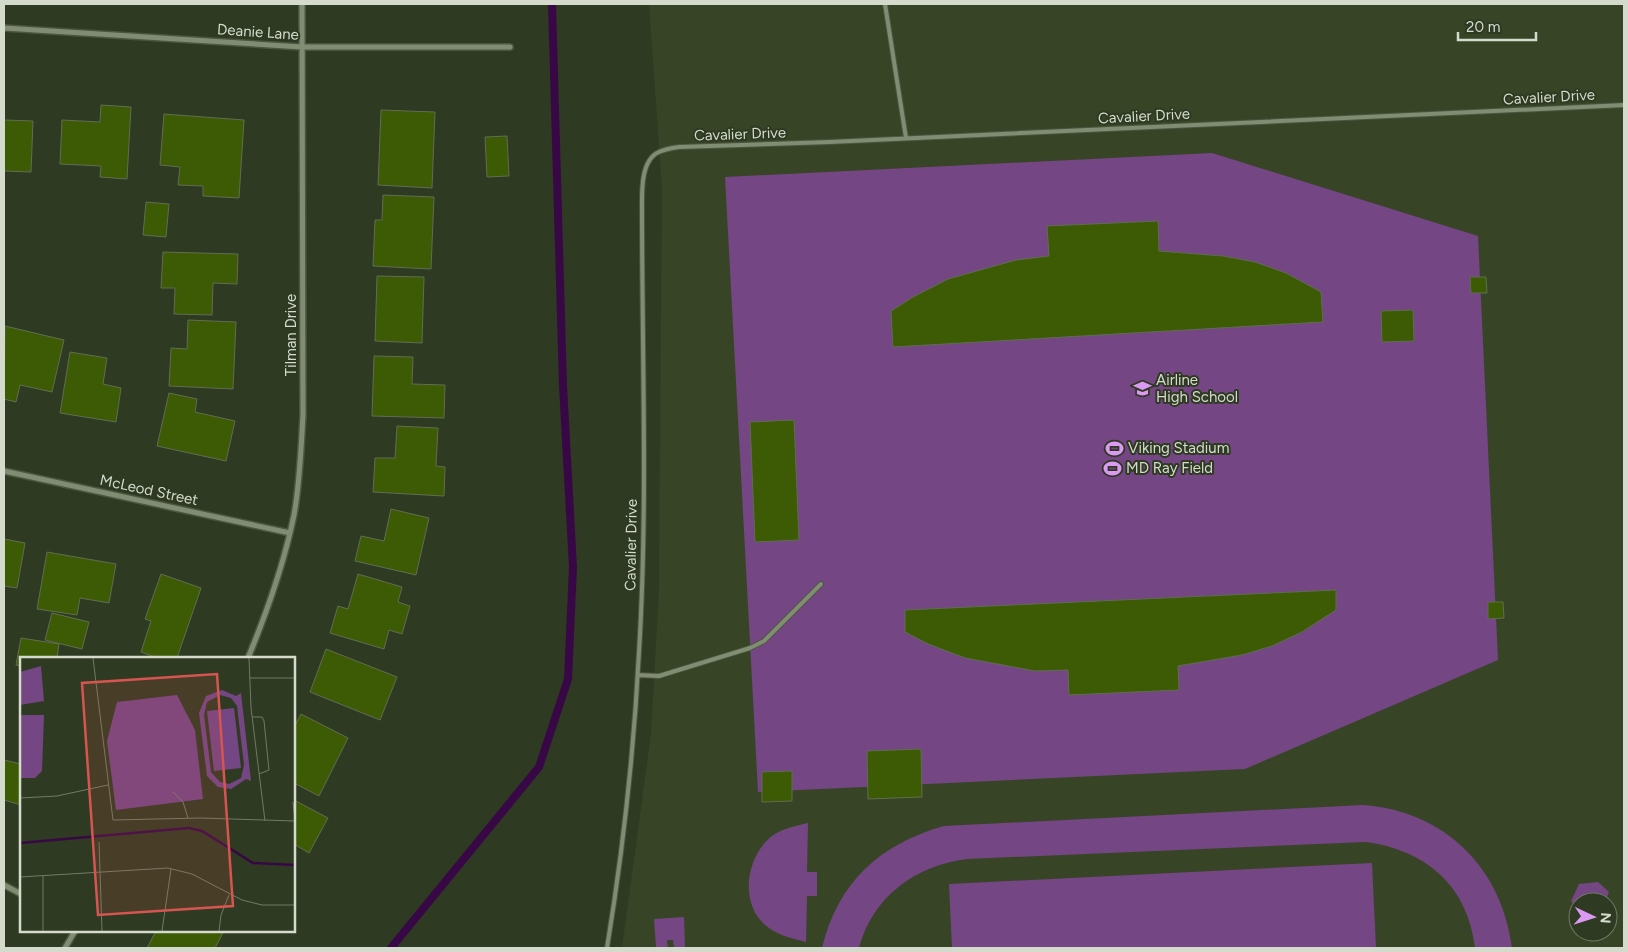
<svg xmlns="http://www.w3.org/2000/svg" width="1628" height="952" font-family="Figtree,sans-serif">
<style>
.built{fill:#374526;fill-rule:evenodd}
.garden{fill:#744683}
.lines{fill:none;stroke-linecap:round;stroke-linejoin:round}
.stream{stroke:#380846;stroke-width:8}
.building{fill:#3d5b04;stroke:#606d53}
.lane-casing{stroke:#4c5540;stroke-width:6}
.street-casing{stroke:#4c5540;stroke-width:8}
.lane{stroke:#808d72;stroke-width:4}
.street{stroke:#808d72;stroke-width:5}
.labels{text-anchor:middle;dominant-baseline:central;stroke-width:4;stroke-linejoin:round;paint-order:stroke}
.street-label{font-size:15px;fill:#d4dbcc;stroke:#2f3a22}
.poi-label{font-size:15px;fill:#d4dbcc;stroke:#2f3a22;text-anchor:start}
.inset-river{fill:none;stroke:#380846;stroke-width:2.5}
.inset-road{fill:none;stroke:#717a66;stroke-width:1}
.view{fill:#d65551;fill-opacity:0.15;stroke:#d65551;stroke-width:2.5}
.inset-edge{fill:none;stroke:#d4dbcc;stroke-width:2.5}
</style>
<rect width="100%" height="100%" fill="#2f3a22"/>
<path class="built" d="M 649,4 L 1624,4 L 1624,948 L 622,948 L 651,734 L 659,591 L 662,187 ZM 1578,902 L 1608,902 L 1608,932 L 1578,932 Z"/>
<path class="garden" d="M 1212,153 L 1478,236 L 1498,660 L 1245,769 L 758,792 L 725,177 Z
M 1363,805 C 1445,811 1502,868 1512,948 L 1475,948 C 1468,886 1426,850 1366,842 L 967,859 C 915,866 873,896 859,948 L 822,948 C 838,882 880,844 944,826 Z
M 808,823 L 807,872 L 817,872 L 817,896 L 807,896 L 806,942 C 791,938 776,935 764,924 C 739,901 747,855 772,836 C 783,828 796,826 808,823 Z
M 1372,863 L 1376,948 L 952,948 L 949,884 Z
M 1598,882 L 1609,892 L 1605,902 L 1578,902 L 1578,911 L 1571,901 L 1579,884 Z
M 684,917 L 685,948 L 674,948 L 673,940 L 667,940 L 668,948 L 656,948 L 654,919 Z"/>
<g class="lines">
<path class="stream" d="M 391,948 L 539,767 L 568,679 L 573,567 L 563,386 L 552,4"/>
</g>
<path class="building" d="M 101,105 L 131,107 L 127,179 L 100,177 L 101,166 L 60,164 L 62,120 L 100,122 Z
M 381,110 L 435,112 L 432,188 L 378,185 Z
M 164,114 L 244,120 L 239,198 L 203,196 L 203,186 L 178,185 L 180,167 L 160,165 Z
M 4,120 L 33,121 L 31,172 L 4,171 Z
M 507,136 L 509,176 L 487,177 L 485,137 Z
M 383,195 L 434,197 L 431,269 L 373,266 L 375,220 L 382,220 Z
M 146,202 L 169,204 L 166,237 L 143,235 Z
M 1158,221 L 1159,251 L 1223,256 L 1255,262 L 1286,273 L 1321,292 L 1323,322 L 893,347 L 891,311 L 913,297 L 948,279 L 1016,260 L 1049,256 L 1047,226 Z
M 163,252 L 238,254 L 237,284 L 213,283 L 212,315 L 174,314 L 175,288 L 161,288 Z
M 377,276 L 424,277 L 422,343 L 375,341 Z
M 1470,277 L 1486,277 L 1487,293 L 1471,293 Z
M 1413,310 L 1414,341 L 1382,342 L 1381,311 Z
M 188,320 L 236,322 L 233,389 L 169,386 L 171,348 L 187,349 Z
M 5,326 L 64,340 L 52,392 L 20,385 L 16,402 L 4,399 Z
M 70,352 L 107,358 L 103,384 L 121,388 L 116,422 L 60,413 Z
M 374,356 L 413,357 L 412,384 L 445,385 L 444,418 L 372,416 Z
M 169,393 L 197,399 L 195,412 L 235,421 L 226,461 L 157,446 Z
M 794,420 L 799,540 L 755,542 L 750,422 Z
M 397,426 L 438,428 L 436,466 L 445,467 L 444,496 L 373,492 L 375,458 L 395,458 Z
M 391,509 L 429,518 L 416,575 L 355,561 L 361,536 L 384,541 Z
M 4,539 L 25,543 L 17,588 L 4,586 Z
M 47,552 L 116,564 L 109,603 L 80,598 L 77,615 L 37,609 Z
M 161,574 L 201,588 L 177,658 L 158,658 L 141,652 L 151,621 L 145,619 Z
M 358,574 L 402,587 L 398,602 L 410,606 L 402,634 L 389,630 L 384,649 L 330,633 L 338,606 L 348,609 Z
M 1336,590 L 1336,610 L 1302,632 L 1272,646 L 1242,655 L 1178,666 L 1179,690 L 1069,695 L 1068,670 L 1035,671 L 965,658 L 928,644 L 905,632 L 905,610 Z
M 1488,602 L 1503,602 L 1504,618 L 1488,619 Z
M 52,613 L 89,622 L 82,649 L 45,640 Z
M 21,638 L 59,644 L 57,658 L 21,658 L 21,666 L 16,665 Z
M 326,649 L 397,677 L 380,720 L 310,692 Z
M 301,714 L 348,738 L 319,796 L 294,783 L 294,727 Z
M 921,749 L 922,797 L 868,799 L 867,751 Z
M 4,760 L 21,764 L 21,805 L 4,800 Z
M 792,771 L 792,801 L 762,802 L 762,772 Z
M 294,800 L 328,818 L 309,853 L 294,844 Z
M 156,931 L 224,931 L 215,948 L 147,948 Z"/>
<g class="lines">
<defs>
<path id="lane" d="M 885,4 L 906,138
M 638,675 L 659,676 L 750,648 L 764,641 L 821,584
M 607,948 C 623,850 634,751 639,652 C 648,505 642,357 642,210 C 642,194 640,160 659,152 C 665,149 672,148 679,147 L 830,142 L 1624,105"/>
<path id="street" d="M 4,28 L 302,47 L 510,47
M 4,471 L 290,533
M 248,658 C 267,612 284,564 294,515 C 300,482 301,448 303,415 L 302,4
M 4,885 L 21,894
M 65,948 L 75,931"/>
</defs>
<use href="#lane" class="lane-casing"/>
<use href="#street" class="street-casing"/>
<use href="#lane" class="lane"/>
<use href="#street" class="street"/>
</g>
<defs>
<symbol id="school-bare" viewBox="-9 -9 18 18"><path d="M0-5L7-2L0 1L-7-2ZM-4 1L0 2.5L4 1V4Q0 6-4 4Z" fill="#dc99f4" stroke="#2f3a22" stroke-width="2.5" paint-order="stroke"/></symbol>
<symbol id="stadium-bare" viewBox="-9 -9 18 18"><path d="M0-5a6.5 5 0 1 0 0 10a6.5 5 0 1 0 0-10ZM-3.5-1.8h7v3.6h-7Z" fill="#dc99f4" stroke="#2f3a22" stroke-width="2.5" paint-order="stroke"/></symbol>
</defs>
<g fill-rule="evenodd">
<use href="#school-bare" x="1130" y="376" width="25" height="25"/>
<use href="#stadium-bare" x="1102" y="436" width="25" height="25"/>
<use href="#stadium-bare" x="1100" y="456" width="25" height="25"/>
</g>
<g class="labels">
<g class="street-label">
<text transform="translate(258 32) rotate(4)">Deanie Lane</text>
<text transform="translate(1549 97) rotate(-3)">Cavalier Drive</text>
<text transform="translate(1144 116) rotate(-3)">Cavalier Drive</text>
<text transform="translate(740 134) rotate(-2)">Cavalier Drive</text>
<text transform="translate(291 335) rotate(-90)">Tilman Drive</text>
<text transform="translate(149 490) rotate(12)">McLeod Street</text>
<text transform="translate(631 545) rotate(-89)">Cavalier Drive</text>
</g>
<g class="poi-label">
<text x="1156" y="380">Airline<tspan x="1156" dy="17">High School</tspan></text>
<text x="1128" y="448">Viking Stadium</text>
<text x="1126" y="468">MD Ray Field</text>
</g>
</g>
<g transform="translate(20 657)">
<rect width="275" height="275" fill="#2f3a22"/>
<path d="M 21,9 L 24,44 L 0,48 L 0,15 ZM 202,33 L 216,39 L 221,36 L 231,124 L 226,122 L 211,132 L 198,130 L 187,119 L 179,56 L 186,39 ZM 200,38 L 211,41 L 217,49 L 224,108 L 221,121 L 209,127 L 200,125 L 191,115 L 184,58 L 187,45 ZM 157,38 L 175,73 L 183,142 L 96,153 L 87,84 L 97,45 ZM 214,51 L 221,111 L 194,114 L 187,54 ZM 0,58 L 24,58 L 22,114 L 15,121 L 0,121 Z" fill="#744683" fill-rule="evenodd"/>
<path class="inset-river" d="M 0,186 L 169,171 L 182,174 L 233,206 L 275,208"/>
<path class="inset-road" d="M 73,1 L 93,163 L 180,161 L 275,164M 229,1 L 231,51 L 245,164M 229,21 L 275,21M 232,60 L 242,60 L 244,64 L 249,113 L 239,117M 153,135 L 163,145 L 168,161M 0,141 L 37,139 L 88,128M 273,145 L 275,164M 79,185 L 82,274M 23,219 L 23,274M 0,220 L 148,211 L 172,217 L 222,243 L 242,248 L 275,248M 142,274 L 151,212M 199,274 L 201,258 L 209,238"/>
<path class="view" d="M 197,17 L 213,249 L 78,258 L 62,26 Z"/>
<rect width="275" height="275" class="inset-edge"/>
</g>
<rect width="1628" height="952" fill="none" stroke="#d4dbcc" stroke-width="10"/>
<g transform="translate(1593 917) rotate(94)"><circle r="24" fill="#2f3a22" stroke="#717a66"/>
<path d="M0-4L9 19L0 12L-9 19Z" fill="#dc99f4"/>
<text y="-8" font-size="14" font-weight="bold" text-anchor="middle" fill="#d4dbcc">N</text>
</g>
<path d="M1458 32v8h78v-8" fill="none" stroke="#d4dbcc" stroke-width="2.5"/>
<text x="1466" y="32" font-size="15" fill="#d4dbcc" stroke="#2f3a22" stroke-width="4" paint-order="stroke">20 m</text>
</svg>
